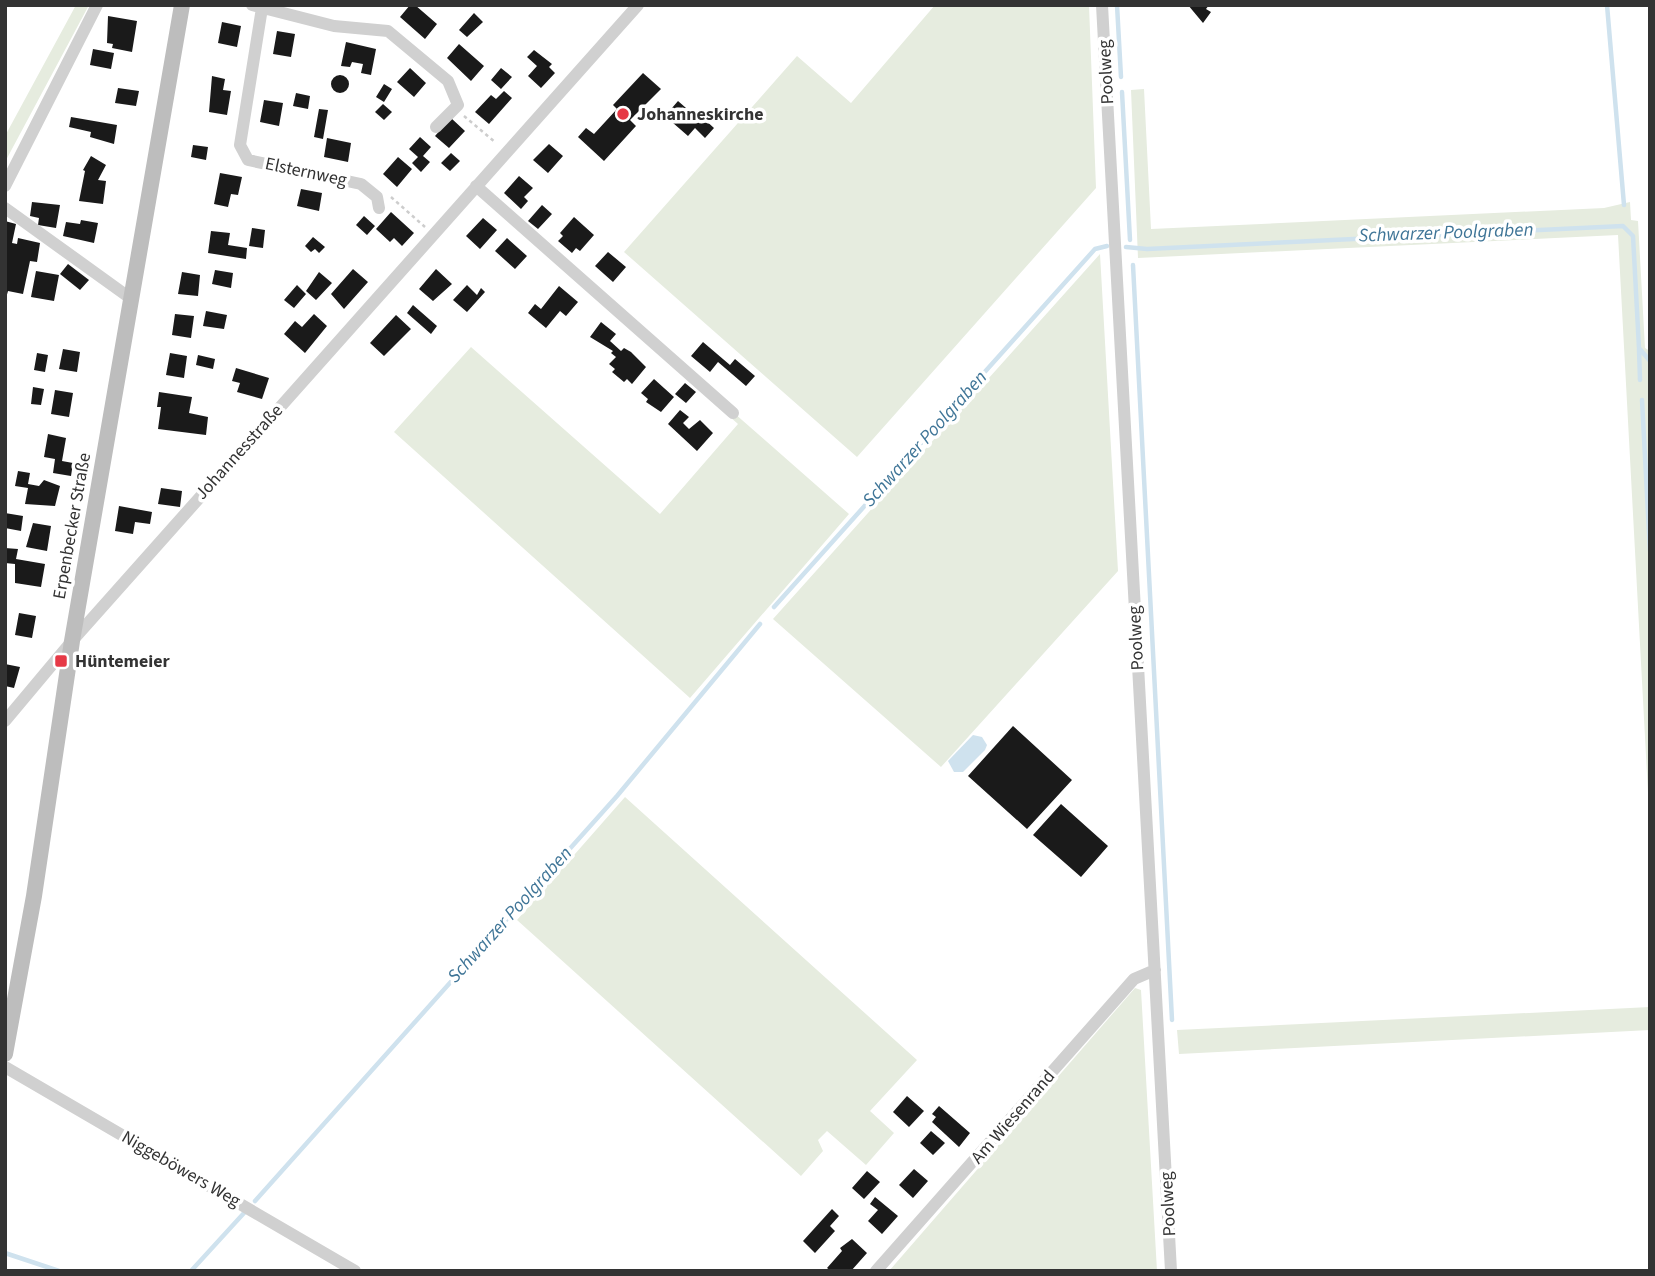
<svg xmlns="http://www.w3.org/2000/svg" width="1655" height="1276" font-family="'Source Sans 3',sans-serif">
<style>
.green{fill:#e6ecdf}
.water{fill:#cfe2ee}
.lines{fill:none;stroke-linecap:round;stroke-linejoin:round}
.stream{stroke:#cfe2ee;stroke-width:4.5}
.building{fill:#1a1a1a}
.path{stroke:#cdcdcd;stroke-width:2.5;stroke-dasharray:3.5 3.5;stroke-linecap:butt}
.minor{stroke:#d0d0d0;stroke-width:12}
.secondary{stroke:#bdbdbd;stroke-width:16}
.poi-dot{fill:#e63946;stroke:#fff;stroke-width:2.5}
.labels{text-anchor:middle;dominant-baseline:central;stroke-width:7;stroke-linejoin:round;paint-order:stroke}
.street-label{font-size:18px;fill:#333;stroke:#fff}
.poi-label{font-size:18px;font-weight:bold;fill:#333;stroke:#fff;text-anchor:start}
.water-label{font-size:19px;font-style:italic;fill:#3f7597;stroke:#fff}
</style>
<rect width="100%" height="100%" fill="#fff"/>
<path class="green" d="M 76,5 L 89,5 L 5,162 L 5,136 Z
M 935,5 L 1089,5 L 1096,188 L 857,457 L 624,252 L 797,56 L 851,103 Z
M 1144,89 L 1151,229 L 1604,208 L 1630,202 L 1631,220 L 1638,221 L 1645,348 L 1650,351 L 1650,830 L 1618,235 L 1138,258 L 1131,90 Z
M 1100,254 L 1118,571 L 941,767 L 773,619 Z
M 471,347 L 660,514 L 738,424 L 730,417 L 734,413 L 849,514 L 690,698 L 394,432 Z
M 625,797 L 917,1060 L 870,1111 L 894,1133 L 866,1165 L 827,1131 L 818,1140 L 823,1151 L 801,1176 L 517,920 Z
M 1135,988 L 1141,990 L 1157,1271 L 889,1271 Z
M 1650,1007 L 1650,1030 L 1179,1054 L 1177,1030 Z"/>
<path class="water" d="M 973,735 L 982,737 L 987,745 L 985,750 L 963,772 L 954,772 L 948,761 Z"/>
<g class="lines">
<path class="stream" d="M 1117,5 L 1121,77
M 1607,5 L 1624,205
M 1122,92 L 1130,240
M 1126,247 L 1147,249 L 1623,226 L 1633,236 L 1639,348 L 1650,361
M 1133,265 L 1172,1020
M 1639,349 L 1640,380
M 1642,400 L 1650,551
M 774,607 L 1095,249 L 1107,246
M 255,1201 L 617,796 L 760,624
M 5,1253 L 59,1271
M 191,1271 L 244,1213"/>
</g>
<path class="building" d="M 410,5 L 415,5 L 437,24 L 425,39 L 400,17 Z
M 1188,5 L 1209,5 L 1206,9 L 1211,12 L 1203,23 Z
M 474,13 L 483,22 L 467,37 L 459,30 Z
M 108,16 L 137,21 L 132,52 L 112,48 L 113,44 L 107,43 Z
M 222,22 L 241,26 L 237,47 L 218,43 Z
M 277,31 L 295,34 L 291,57 L 273,54 Z
M 346,42 L 376,49 L 371,75 L 361,73 L 363,64 L 352,62 L 350,67 L 341,66 Z
M 459,44 L 484,66 L 471,81 L 447,58 Z
M 93,49 L 114,53 L 111,69 L 90,65 Z
M 534,50 L 552,64 L 549,67 L 555,73 L 541,88 L 528,76 L 537,66 L 527,57 Z
M 410,68 L 426,83 L 414,97 L 397,82 Z
M 501,68 L 512,77 L 501,89 L 491,80 Z
M 643,73 L 661,89 L 630,120 L 636,126 L 604,161 L 578,137 L 586,128 L 594,134 L 617,109 L 613,105 Z
M331 84a9 9 0 1 1 18 0a9 9 0 1 1-18 0Z
M 212,76 L 225,79 L 223,90 L 231,91 L 227,115 L 209,112 Z
M 384,84 L 392,89 L 384,102 L 376,97 Z
M 118,88 L 139,91 L 136,106 L 115,103 Z
M 504,91 L 512,98 L 489,124 L 475,112 L 491,95 L 496,99 Z
M 296,93 L 310,96 L 308,109 L 293,106 Z
M 264,100 L 283,103 L 279,126 L 260,122 Z
M 678,101 L 701,121 L 703,118 L 714,128 L 705,138 L 695,128 L 688,136 L 665,116 Z
M 383,104 L 392,112 L 384,120 L 375,112 Z
M 319,109 L 328,110 L 323,139 L 314,137 Z
M 71,117 L 117,125 L 114,144 L 90,137 L 91,132 L 69,127 Z
M 451,118 L 465,131 L 449,148 L 435,136 Z
M 420,137 L 431,147 L 423,156 L 430,162 L 421,172 L 412,163 L 418,157 L 409,149 Z
M 327,138 L 351,143 L 348,162 L 324,157 Z
M 549,144 L 563,156 L 548,173 L 533,160 Z
M 193,145 L 208,147 L 206,160 L 191,157 Z
M 451,153 L 460,161 L 450,171 L 441,163 Z
M 91,156 L 106,165 L 98,180 L 106,181 L 103,204 L 79,201 L 85,171 L 83,170 Z
M 398,157 L 412,169 L 397,187 L 383,174 Z
M 220,173 L 242,177 L 238,195 L 231,194 L 228,207 L 214,204 Z
M 519,176 L 533,188 L 524,197 L 528,201 L 521,209 L 504,193 Z
M 301,189 L 322,193 L 319,211 L 297,206 Z
M 32,202 L 60,205 L 56,228 L 38,225 L 39,218 L 30,216 Z
M 542,205 L 552,214 L 538,229 L 528,221 Z
M 391,212 L 414,233 L 402,246 L 394,238 L 390,242 L 376,229 Z
M 364,216 L 375,226 L 367,235 L 356,225 Z
M 574,217 L 594,235 L 580,251 L 576,248 L 572,253 L 558,241 L 563,236 L 560,233 Z
M 483,218 L 497,230 L 480,249 L 466,236 Z
M 81,220 L 98,223 L 94,243 L 63,236 L 66,222 L 80,224 Z
M 5,221 L 16,224 L 12,243 L 17,244 L 18,238 L 40,243 L 37,262 L 30,261 L 23,294 L 8,291 L 6,298 Z
M 252,228 L 265,230 L 263,248 L 249,246 Z
M 211,231 L 230,233 L 228,245 L 247,248 L 246,259 L 208,253 Z
M 313,237 L 325,247 L 319,253 L 315,249 L 311,252 L 305,246 Z
M 507,238 L 527,256 L 515,269 L 495,251 Z
M 608,252 L 626,267 L 613,282 L 595,266 Z
M 68,264 L 89,280 L 80,290 L 60,274 Z
M 353,269 L 368,282 L 344,309 L 331,294 Z
M 436,269 L 452,284 L 433,301 L 419,289 Z
M 215,270 L 233,273 L 231,288 L 212,284 Z
M 36,271 L 59,275 L 54,301 L 31,297 Z
M 182,272 L 200,275 L 198,296 L 178,294 Z
M 319,272 L 332,283 L 316,300 L 306,291 Z
M 297,285 L 306,294 L 294,308 L 284,300 Z
M 467,285 L 477,295 L 481,288 L 485,292 L 467,312 L 453,300 Z
M 559,286 L 578,302 L 566,316 L 560,311 L 546,328 L 528,313 L 535,304 L 541,309 Z
M 413,305 L 437,326 L 431,334 L 407,313 Z
M 206,311 L 227,315 L 224,329 L 203,326 Z
M 175,314 L 194,316 L 191,338 L 172,335 Z
M 314,314 L 327,326 L 305,353 L 284,334 L 295,321 L 302,327 Z
M 396,315 L 411,329 L 384,356 L 370,343 Z
M 601,322 L 616,334 L 610,341 L 621,351 L 624,348 L 631,352 L 646,367 L 632,384 L 627,379 L 624,382 L 612,372 L 615,369 L 609,364 L 616,357 L 611,353 L 613,351 L 590,337 Z
M 703,342 L 730,365 L 735,359 L 755,376 L 746,386 L 718,362 L 710,372 L 691,356 Z
M 63,349 L 80,352 L 77,372 L 59,369 Z
M 37,353 L 48,355 L 45,372 L 34,370 Z
M 170,353 L 187,356 L 184,378 L 166,375 Z
M 198,355 L 215,359 L 213,369 L 196,365 Z
M 236,368 L 269,378 L 262,399 L 237,392 L 240,383 L 232,381 Z
M 654,379 L 674,397 L 661,412 L 646,402 L 648,399 L 641,393 Z
M 685,383 L 696,392 L 686,403 L 675,394 Z
M 33,387 L 44,389 L 41,405 L 31,404 Z
M 55,390 L 73,393 L 69,417 L 51,414 Z
M 159,392 L 192,397 L 189,413 L 208,417 L 206,435 L 158,429 L 161,407 L 157,407 Z
M 680,410 L 689,417 L 683,423 L 689,429 L 700,420 L 713,433 L 697,451 L 668,424 Z
M 48,434 L 66,438 L 62,461 L 73,463 L 71,476 L 53,473 L 55,459 L 44,457 Z
M 18,471 L 30,473 L 28,484 L 39,486 L 44,480 L 60,486 L 55,506 L 25,504 L 28,488 L 15,486 Z
M 161,488 L 182,491 L 180,507 L 158,504 Z
M 119,506 L 152,512 L 150,524 L 135,522 L 133,534 L 115,531 Z
M 5,513 L 23,516 L 21,531 L 5,528 Z
M 33,523 L 51,526 L 47,551 L 26,547 Z
M 5,548 L 18,549 L 16,559 L 45,564 L 41,587 L 15,583 L 15,564 L 5,563 Z
M 19,613 L 36,616 L 32,638 L 15,635 Z
M 5,664 L 20,667 L 14,688 L 5,686 Z
M 1013,726 L 1072,780 L 1027,829 L 968,776 Z
M 1061,804 L 1108,846 L 1081,877 L 1033,835 Z
M 907,1096 L 924,1111 L 909,1127 L 893,1112 Z
M 939,1106 L 970,1133 L 959,1147 L 932,1122 L 936,1117 L 932,1114 Z
M 931,1131 L 945,1143 L 933,1155 L 920,1143 Z
M 914,1169 L 928,1181 L 913,1198 L 899,1185 Z
M 867,1171 L 880,1182 L 864,1199 L 852,1188 Z
M 875,1197 L 898,1216 L 882,1234 L 868,1221 L 878,1210 L 870,1204 Z
M 832,1209 L 839,1216 L 830,1226 L 835,1231 L 815,1253 L 803,1241 Z
M 852,1239 L 867,1253 L 851,1271 L 831,1271 L 827,1268 L 842,1251 L 840,1248 Z"/>
<g class="lines">
<path class="path" d="M 464,116 L 496,143
M 391,197 L 425,227"/>
<path class="minor" d="M 252,5 L 334,26 L 388,31 L 448,81 L 458,105 L 436,127
M 1102,5 L 1171,1271
M 262,8 L 240,145 L 248,160 L 361,184 L 377,197 L 379,208
M 5,186 L 97,5
M 476,186 L 733,413
M 5,208 L 130,298
M 5,721 L 72,641 L 638,5
M 5,1067 L 355,1271
M 876,1271 L 1134,979 L 1155,970"/>
<path class="secondary" d="M 5,1054 L 34,896 L 72,641 L 182,5"/>
</g>
<g class="poi-dot">
<circle cx="623" cy="114" r="7"/>
<rect x="54" y="654" width="14" height="14" rx="3.5"/>
</g>
<g class="labels">
<g class="street-label">
<text transform="translate(1106 72) rotate(-93)">Poolweg</text>
<text transform="translate(306 172) rotate(12)">Elsternweg</text>
<text transform="translate(239 452) rotate(-48)">Johannesstraße</text>
<text transform="translate(72 526) rotate(-80)">Erpenbecker Straße</text>
<text transform="translate(1136 638) rotate(-93)">Poolweg</text>
<text transform="translate(1013 1117) rotate(-49)">Am Wiesenrand</text>
<text transform="translate(181 1169) rotate(30)">Niggeböwers Weg</text>
<text transform="translate(1168 1204) rotate(-93)">Poolweg</text>
</g>
<g class="poi-label">
<text x="637" y="114">Johanneskirche</text>
<text x="75" y="661">Hüntemeier</text>
</g>
<g class="water-label">
<text transform="translate(1446 233) rotate(-2)">Schwarzer Poolgraben</text>
<text transform="translate(925 439) rotate(-48)">Schwarzer Poolgraben</text>
<text transform="translate(510 915) rotate(-48)">Schwarzer Poolgraben</text>
</g>
</g>
<rect width="1655" height="1276" fill="none" stroke="#333333" stroke-width="14"/>
</svg>
